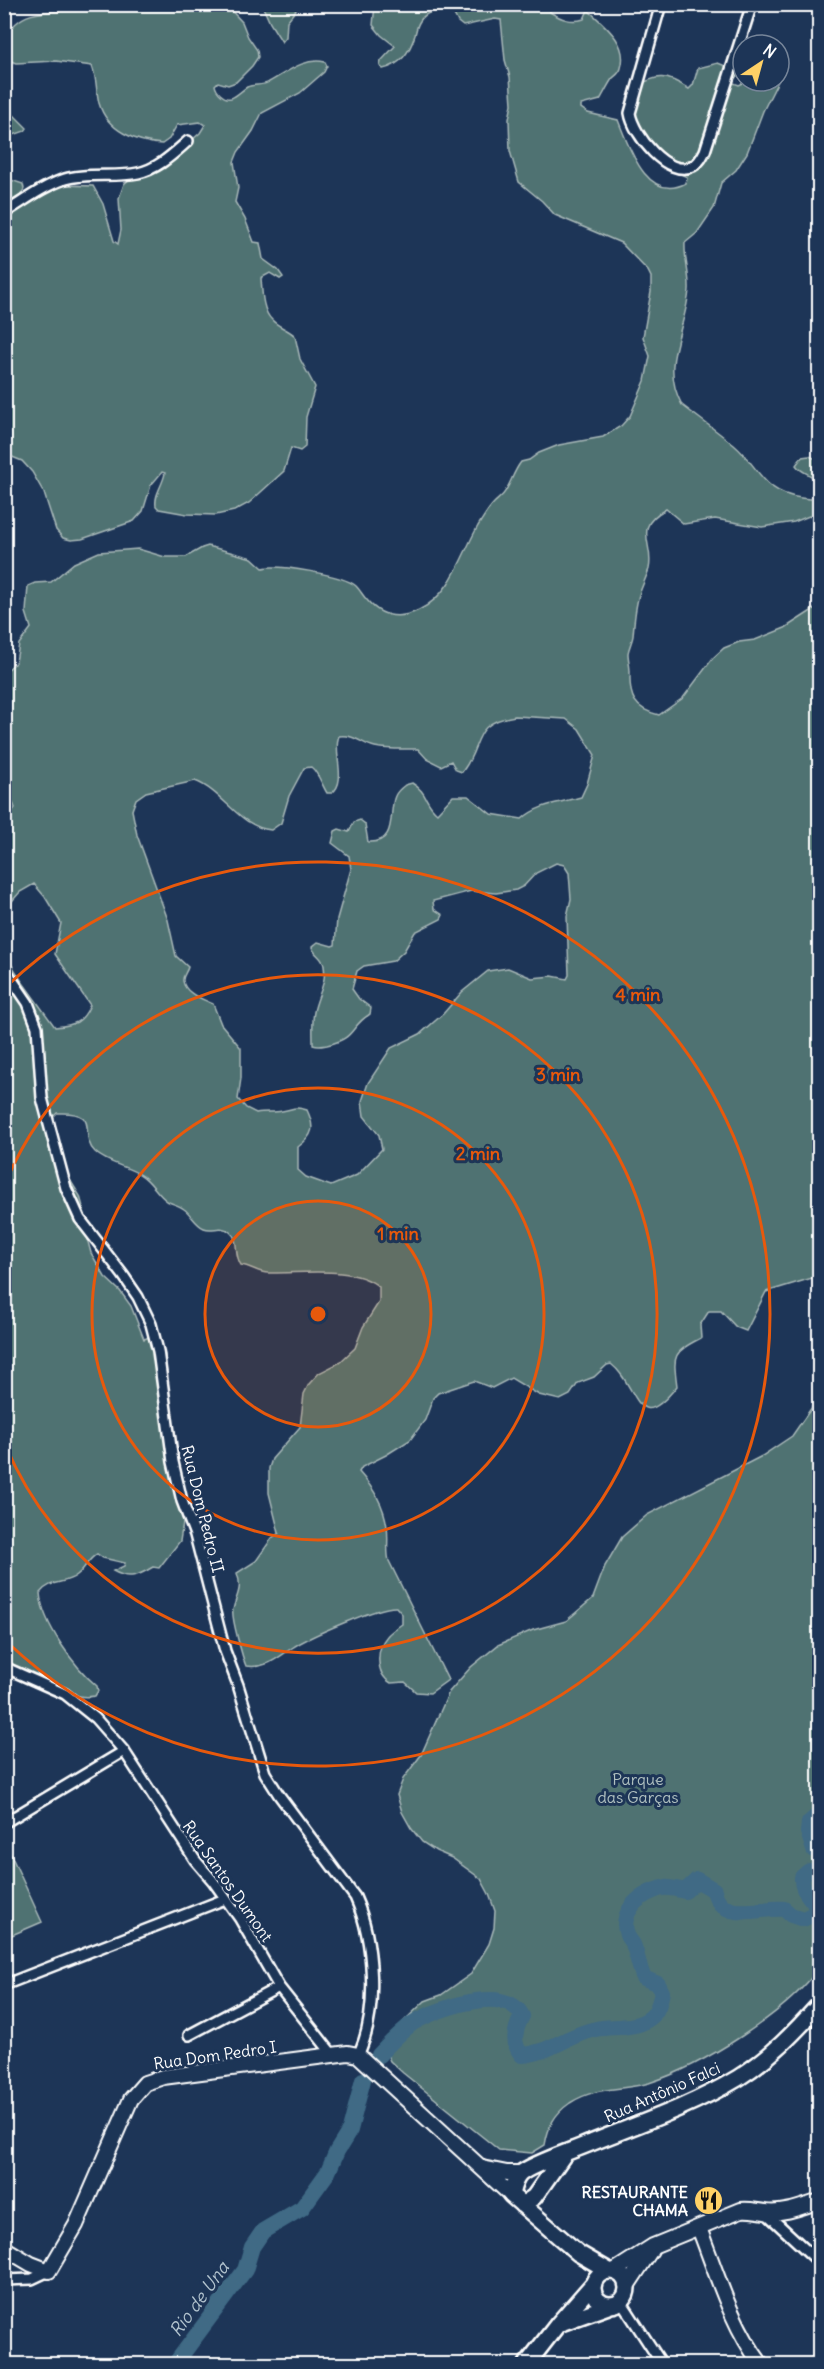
<svg xmlns="http://www.w3.org/2000/svg" width="824" height="2369" font-family="Delius,sans-serif">
<style>
.green{fill:#507272;stroke:#a8b8b8;stroke-width:1.5;fill-rule:evenodd}
.lines{fill:none;stroke-linecap:round;stroke-linejoin:round}
.river{stroke:#3f6a85;stroke-width:16}
.street-casing{stroke:#fff;stroke-width:14}
.secondary-casing{stroke:#fff;stroke-width:18}
.primary-casing{stroke:#fff;stroke-width:20}
.street{stroke:#1d3557;stroke-width:9}
.secondary{stroke:#1d3557;stroke-width:14}
.primary{stroke:#1d3557;stroke-width:15}
.ring{fill:none;stroke:#e8590c;stroke-width:3}
.labels{text-anchor:middle;dominant-baseline:central;stroke-width:6;stroke-linejoin:round;paint-order:stroke}
.street-label{font-size:16px;fill:#fff;stroke:#1d3557}
.park-label{font-size:16px;fill:#b0c0c0;stroke:#1d3557}
.poi-label{font-size:16px;font-weight:bold;fill:#fff;stroke:#1d3557;text-anchor:end}
.water-label{font-size:18px;font-style:italic;fill:#b2c3ce;stroke:#1d3557}
.centre{fill:#e8590c;stroke:#1d3557;stroke-width:3}
.ring-label{font-size:18px;text-anchor:middle;font-weight:bold;fill:#e8590c;stroke:#1d3557;stroke-width:6;stroke-linejoin:round;paint-order:stroke}
</style>
<rect width="100%" height="100%" fill="#1d3557"/>
<filter id="ink" filterUnits="userSpaceOnUse"><feTurbulence type="fractalNoise" baseFrequency=".0167" numOctaves="2"/><feDisplacementMap in="SourceGraphic" scale="12" xChannelSelector="R" yChannelSelector="G"/><feConvolveMatrix kernelMatrix="1 2 1 2 8 2 1 2 1" color-interpolation-filters="sRGB"/></filter>
<g filter="url(#ink)">
<path class="green" d="M 80,5 L 226,5 L 242,22 L 248,37 L 257,50 L 258,57 L 252,66 L 236,82 L 228,85 L 218,82 L 215,85 C 216,91 224,100 231,98 C 237,96 242,90 247,87 C 254,84 263,86 269,82 C 286,73 304,57 325,62 L 327,66 L 324,72 L 300,93 L 262,113 L 253,131 L 238,152 L 234,162 L 238,188 L 235,202 L 245,219 L 254,242 L 260,243 L 263,259 L 278,270 L 283,277 L 280,279 L 270,273 L 261,278 C 262,290 262,311 272,320 C 278,327 288,329 295,336 L 300,359 L 315,387 L 306,417 L 305,447 L 300,451 L 291,448 L 284,471 L 249,503 L 234,511 L 216,515 L 187,514 L 159,509 L 156,506 C 154,494 163,485 165,473 L 162,472 L 151,485 L 143,511 L 134,521 L 82,539 L 71,540 L 63,538 L 56,530 L 44,493 L 32,472 L 22,461 L 5,454 L 5,178 L 23,184 L 24,189 L 18,200 L 30,200 L 63,185 L 93,186 L 103,204 L 114,241 L 118,244 L 121,230 L 119,198 L 124,184 L 132,177 L 170,159 L 200,133 L 205,125 L 200,122 L 177,125 L 169,139 L 162,144 C 136,142 107,131 99,103 C 96,91 97,79 92,66 L 56,61 L 16,63 L 5,59 L 5,38 C 20,8 47,12 76,11 Z
M 262,5 L 300,5 L 287,21 L 286,37 L 282,42 L 270,23 Z
M 375,5 L 549,5 L 550,12 C 561,19 571,23 584,19 L 588,10 C 604,25 629,43 621,68 C 620,73 616,75 612,79 C 608,85 604,93 600,100 L 581,105 L 581,108 L 588,113 L 618,120 C 629,147 647,204 686,183 L 687,177 C 663,167 636,151 633,121 C 632,110 634,98 635,87 C 658,74 666,74 689,89 L 693,85 L 698,68 L 718,63 L 738,71 L 738,75 L 731,82 L 739,85 L 748,81 L 778,81 L 763,111 L 747,153 L 736,170 L 721,183 L 714,208 L 697,233 L 685,243 C 684,259 690,275 689,290 C 686,330 659,364 682,405 C 700,419 717,431 734,445 C 761,468 761,492 801,498 C 808,499 813,500 819,498 L 819,517 L 809,516 L 794,522 L 762,527 L 715,519 L 684,524 L 666,509 C 631,528 655,544 649,569 C 646,578 642,586 639,595 C 635,608 634,622 633,636 C 632,642 629,647 628,653 C 628,659 630,666 630,672 C 629,697 634,709 659,715 L 683,698 L 713,658 L 724,648 L 739,642 L 755,640 L 785,628 L 819,606 L 819,1276 L 766,1292 L 746,1331 L 736,1327 L 721,1311 L 709,1311 L 700,1325 L 701,1338 C 672,1353 673,1355 677,1386 C 635,1439 639,1385 611,1364 L 607,1365 L 594,1377 L 578,1383 L 570,1395 L 560,1400 L 539,1395 L 511,1378 L 492,1388 L 474,1381 L 438,1393 L 433,1398 L 425,1420 L 410,1440 L 386,1455 L 362,1467 L 359,1472 C 374,1489 384,1505 387,1527 C 389,1539 386,1550 389,1561 L 448,1680 L 430,1693 L 416,1692 L 405,1682 L 391,1683 C 375,1674 376,1649 387,1636 C 391,1631 398,1627 402,1624 L 402,1614 L 396,1607 C 379,1606 308,1637 292,1648 C 277,1658 266,1669 246,1666 C 243,1659 231,1617 233,1610 C 236,1595 243,1590 237,1573 L 256,1561 L 272,1538 L 279,1533 L 269,1493 L 269,1468 L 272,1459 L 300,1427 L 304,1394 L 309,1384 L 319,1373 L 339,1363 L 355,1348 L 363,1327 L 379,1302 L 379,1287 C 354,1265 300,1274 268,1273 C 258,1273 251,1266 241,1265 C 233,1253 240,1240 230,1232 C 221,1224 213,1232 204,1228 C 196,1225 191,1214 184,1209 C 179,1205 172,1204 167,1201 C 157,1194 151,1181 141,1175 C 127,1166 108,1164 95,1152 C 77,1134 104,1111 57,1113 L 53,1117 L 67,1175 L 80,1196 L 89,1229 L 88,1242 L 91,1253 L 105,1277 L 120,1291 L 131,1306 L 144,1339 L 147,1338 L 150,1332 L 159,1339 L 165,1355 L 168,1388 L 163,1419 L 169,1434 L 185,1510 L 180,1541 L 159,1568 L 153,1567 C 138,1576 129,1580 113,1571 L 124,1566 L 125,1563 L 103,1558 L 97,1554 C 88,1559 85,1569 77,1575 C 65,1585 51,1579 40,1593 C 42,1623 75,1668 97,1686 L 98,1691 L 95,1696 C 67,1701 52,1683 28,1672 C 21,1669 12,1668 5,1666 L 5,954 L 21,980 L 55,1027 C 75,1025 82,1023 90,1005 L 55,954 L 61,923 L 45,897 L 34,884 L 20,892 L 5,909 L 5,821 L 15,808 L 13,803 L 5,799 L 5,672 L 16,662 L 19,644 L 31,628 L 26,612 L 28,586 L 35,583 L 51,582 L 74,563 L 99,552 L 138,549 L 165,557 L 186,557 L 202,548 L 208,546 L 252,558 L 263,568 C 277,564 344,575 356,586 C 360,590 363,596 367,600 C 382,618 399,620 419,610 C 452,594 461,556 478,526 C 483,518 488,509 494,503 C 498,499 504,495 506,490 C 512,480 514,471 521,462 L 529,460 L 539,453 L 559,445 L 603,437 L 621,426 L 630,416 L 645,381 L 650,356 L 643,337 L 651,292 L 651,277 L 648,271 L 621,243 L 555,215 L 542,201 L 519,182 L 510,151 L 509,119 L 512,104 L 510,77 L 505,60 L 501,20 L 495,19 L 463,26 L 458,22 L 450,7 C 439,10 426,11 420,21 C 417,25 416,31 415,35 C 410,52 401,65 383,69 L 380,66 L 381,61 L 395,46 L 381,35 L 373,25 ZM 515,716 L 566,719 L 579,729 L 595,755 L 587,784 L 581,797 C 559,803 539,804 522,819 L 491,814 L 468,796 L 453,796 L 437,813 C 424,802 428,793 412,783 L 405,785 C 401,788 397,791 395,796 C 388,812 398,844 368,842 L 365,824 L 360,820 L 354,822 L 349,832 L 339,829 L 335,831 L 332,843 L 349,856 L 351,869 L 337,919 L 335,945 L 332,946 L 318,942 L 312,947 C 314,955 323,957 324,966 C 327,983 317,996 314,1012 C 312,1022 313,1034 313,1045 C 319,1047 321,1046 327,1045 C 357,1038 349,1027 370,1014 L 371,1008 L 359,999 L 352,989 L 357,971 L 364,966 L 393,961 L 404,951 L 415,932 L 441,919 L 443,915 L 434,909 L 433,901 L 471,891 L 496,893 L 516,890 L 524,886 L 536,873 L 556,863 L 564,865 L 569,873 L 571,899 L 567,916 L 569,975 L 567,979 L 552,976 L 532,978 L 508,968 L 488,971 L 462,992 L 443,1014 L 420,1034 L 391,1048 L 368,1083 L 362,1101 L 364,1116 L 379,1135 L 382,1149 L 357,1175 L 331,1186 L 306,1177 L 298,1170 L 298,1147 C 314,1135 315,1127 307,1110 C 294,1106 294,1109 282,1111 C 273,1113 266,1111 256,1113 L 246,1108 L 238,1099 L 241,1078 L 241,1048 L 221,1024 L 213,1004 C 203,999 185,994 183,981 C 182,976 187,972 188,967 L 176,956 L 168,920 L 137,835 L 132,810 L 136,799 L 146,792 L 195,781 C 224,792 239,827 271,830 L 281,823 L 289,796 L 304,768 L 311,767 C 318,772 322,785 327,793 L 332,793 C 348,781 332,752 339,736 C 354,734 362,744 375,747 C 389,750 404,749 418,749 L 427,759 L 441,766 L 451,761 L 456,770 L 462,772 C 484,744 470,723 515,716 Z
M 5,106 L 27,128 L 25,131 L 5,138 Z
M 809,456 L 819,460 L 819,484 C 814,474 802,474 796,465 L 802,457 Z
M 819,1397 L 819,1968 C 787,2013 702,2066 649,2083 C 621,2091 596,2086 570,2103 C 554,2114 548,2127 545,2145 L 532,2153 L 499,2150 L 403,2073 L 390,2061 L 382,2042 L 425,2001 L 441,1995 L 471,1974 L 489,1944 L 494,1928 L 495,1911 L 489,1894 L 481,1879 L 452,1858 L 436,1851 L 422,1842 L 411,1828 L 402,1812 L 397,1795 L 403,1779 L 421,1755 L 449,1692 L 471,1667 L 498,1645 L 533,1630 L 566,1621 L 593,1598 L 605,1566 L 622,1537 L 647,1515 L 762,1456 L 792,1436 Z
M 5,1842 L 42,1922 L 5,1938 L 4,1938 Z"/>
<g class="lines">
<path class="river" d="M 820,1813 L 809,1823 L 808,1832 L 814,1850 L 820,1852
M 379,2055 C 390,2043 400,2032 413,2023 C 436,2009 507,1983 522,2016 C 515,2029 511,2043 522,2055 C 550,2053 569,2034 596,2029 C 612,2026 633,2029 647,2020 C 657,2015 660,2002 662,1992 L 658,1984 L 644,1978 C 639,1968 638,1957 634,1947 C 633,1942 628,1939 627,1935 C 621,1918 631,1903 645,1895 C 662,1886 666,1886 685,1891 L 697,1880 L 714,1890 C 721,1924 759,1907 784,1909 L 791,1915 L 803,1919 L 814,1914 L 817,1908 C 811,1896 801,1892 802,1877 L 809,1871 L 820,1869
M 175,2364 L 245,2270 L 252,2247 L 263,2231 L 302,2208 L 328,2172 L 337,2151 L 350,2130 L 363,2080"/>
<defs>
<path id="street" d="M 661,4 L 630,113 C 633,134 668,179 693,166 C 699,163 702,157 705,151 L 752,4
M 4,213 C 24,201 43,186 65,179 C 88,172 114,178 138,173 C 158,169 173,154 188,141
M 4,968 L 28,1003 L 37,1027 L 42,1098 L 66,1188 L 80,1219 L 123,1275 L 138,1297 L 151,1324 L 158,1351 L 173,1462 L 182,1501 L 195,1535 L 225,1651 L 238,1685 L 265,1773 L 279,1795 L 355,1897 C 374,1939 379,2013 358,2055
M 4,1667 L 65,1694 L 95,1718 L 124,1751 L 195,1860 L 213,1881 L 240,1919 L 279,1987 L 333,2055
M 4,1823 L 124,1751
M 4,1985 L 225,1899
M 189,2035 L 279,1987
M 766,2213 L 820,2263
M 4,2280 L 32,2279 L 49,2271
M 621,2301 L 662,2364"/>
<path id="secondary" d="M 482,2168 L 507,2173 L 521,2173
M 699,2228 C 717,2274 731,2324 761,2364
M 4,2248 L 31,2264 L 49,2271 L 76,2225 L 131,2099 L 145,2083 L 163,2077 L 348,2053 L 358,2055 L 511,2195
M 614,2271 L 653,2246 L 741,2210 C 750,2209 756,2211 765,2212 C 782,2215 804,2206 820,2201
M 627,2286 L 651,2250"/>
<path id="primary" d="M 522,2205 L 534,2197 L 565,2153
M 609,2271 L 578,2253 L 511,2195 C 513,2187 514,2180 520,2174 C 530,2165 568,2152 583,2146 C 635,2125 690,2107 738,2078 C 770,2058 795,2032 820,2004
M593 2288a17 17 0 1 1 34 0a17 17 0 1 1-34 0Z
M 558,2324 L 611,2305
M 527,2364 L 558,2324 L 593,2284"/>
</defs>
<use href="#street" class="street-casing"/>
<use href="#secondary" class="secondary-casing"/>
<use href="#primary" class="primary-casing"/>
<use href="#street" class="street"/>
<use href="#secondary" class="secondary"/>
<use href="#primary" class="primary"/>
</g>
</g>
<circle cx="318" cy="1314" r="113" fill="#e8590c" fill-opacity=".12"/>
<g class="ring">
<circle cx="318" cy="1314" r="113"/>
<circle cx="318" cy="1314" r="226"/>
<path d="M5 1184A339 339 0 1 1 5 1444"/>
<path d="M7 986A452 452 0 1 1 7 1642"/>
</g>
<defs>
<symbol id="restaurant-disc" viewBox="-11 -11 22 22"><circle r="9.5" fill="#ffd166" stroke="#1d3557"/><path d="M-5-6h1v4h1v-4h1v4h1v-4h1v5L-1.5 .5V6h-2V.5L-5-1ZM5-6V6H3V1.5H1.5Q1.5-4 5-6Z" fill="#111"/></symbol>
</defs>
<g fill-rule="evenodd">
<use href="#restaurant-disc" x="692" y="2184" width="33" height="33"/>
</g>
<g class="labels">
<g class="street-label">
<text transform="translate(203 1509) rotate(76)">Rua Dom Pedro II</text>
<text transform="translate(228 1881) rotate(55)">Rua Santos Dumont</text>
<text transform="translate(215 2055) rotate(-8)">Rua Dom Pedro I</text>
<text transform="translate(662 2092) rotate(-24)">Rua Antônio Falci</text>
</g>
<g class="park-label">
<text x="638" y="1779">Parque<tspan x="638" dy="18">das Garças</tspan></text>
</g>
<g class="poi-label">
<text x="688" y="2192">RESTAURANTE<tspan x="688" dy="18">CHAMA</tspan></text>
</g>
<g class="water-label">
<text transform="translate(199 2299) rotate(-54)">Rio de Una</text>
</g>
</g>
<circle cx="318" cy="1314" r="9" class="centre"/>
<g class="ring-label">
<text x="638" y="1001">4 min</text>
<text x="558" y="1081">3 min</text>
<text x="478" y="1160">2 min</text>
<text x="398" y="1240">1 min</text>
</g>
<rect width="824" height="2369" fill="none" stroke="#1d3557" stroke-width="24"/>
<rect x="12" y="12" width="800" height="2345" fill="none" stroke="#fff" stroke-width="2" filter="url(#ink)"/>
<g transform="translate(761 63) rotate(36)"><circle r="28" fill="#1d3557" stroke="#77869a" stroke-width="1.5"/>
<path d="M0-4.5L10 22L0 15L-10 22Z" fill="#ffd166"/>
<text y="-9" font-size="16" font-weight="bold" text-anchor="middle" fill="#ffffff">N</text>
</g>
</svg>
